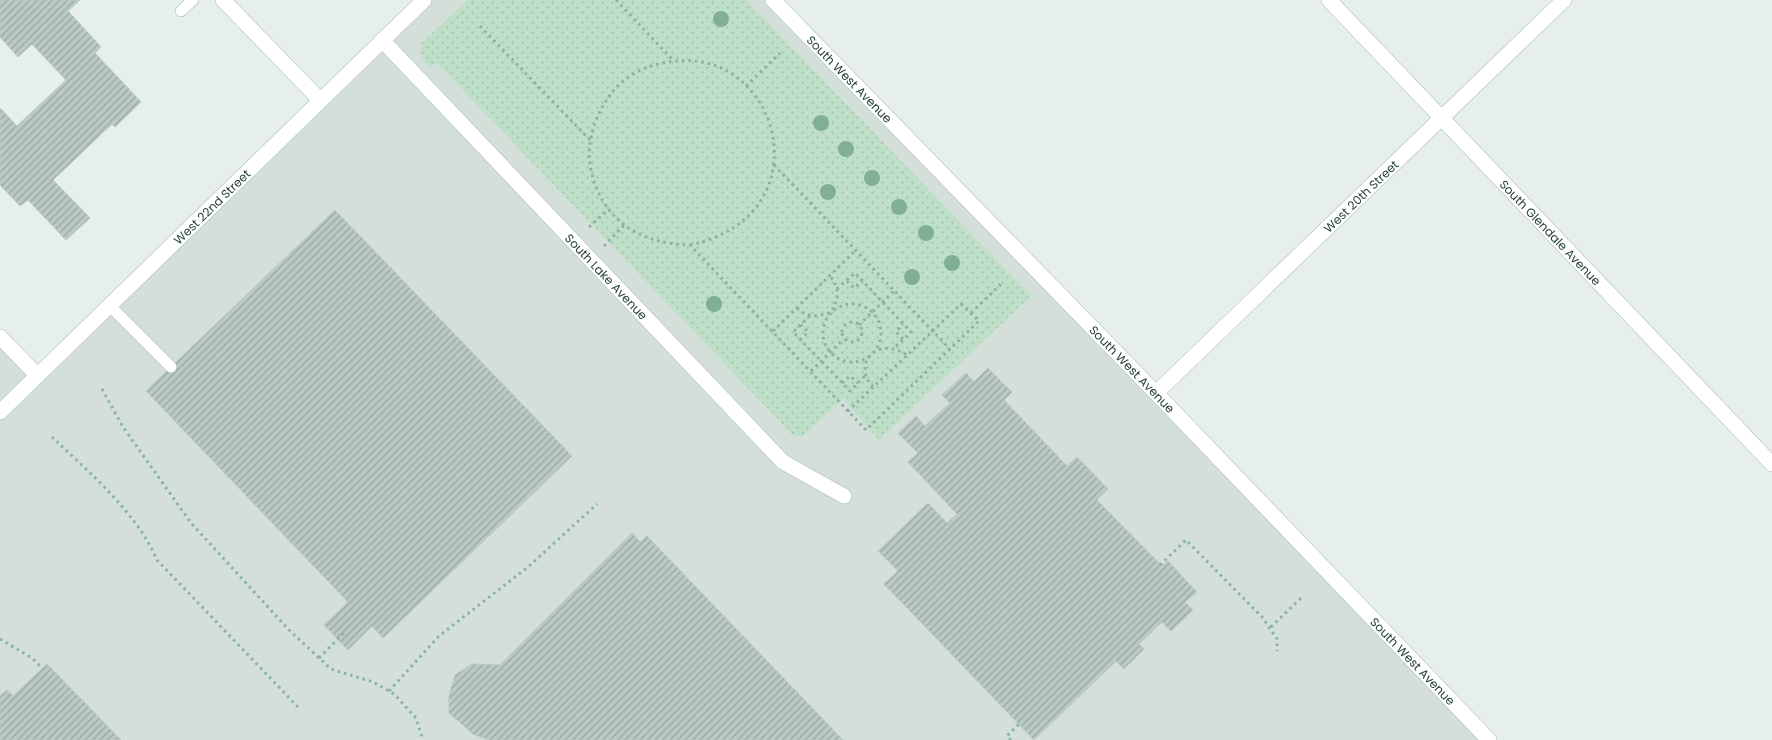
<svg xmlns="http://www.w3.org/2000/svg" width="1772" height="740" font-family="Poppins,sans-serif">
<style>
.built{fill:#d4dfda}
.park{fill:url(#park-dots)}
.building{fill:url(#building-hatch);stroke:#b8c9c2}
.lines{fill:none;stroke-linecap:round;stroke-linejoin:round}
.lane-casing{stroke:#a8b8b2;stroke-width:12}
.street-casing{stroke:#a8b8b2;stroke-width:16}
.secondary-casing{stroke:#a4bbb3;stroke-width:16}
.path{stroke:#86b3a5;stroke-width:3;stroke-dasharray:2.5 4;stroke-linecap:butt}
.lane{stroke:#fff;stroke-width:11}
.street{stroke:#fff;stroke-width:15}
.secondary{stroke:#fff;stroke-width:15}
.tree{fill:#80af93}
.labels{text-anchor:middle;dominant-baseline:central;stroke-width:4;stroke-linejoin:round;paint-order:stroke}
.street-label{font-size:12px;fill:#24423a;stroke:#f7fbf9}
</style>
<defs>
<pattern id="park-dots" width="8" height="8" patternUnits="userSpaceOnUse" patternTransform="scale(1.25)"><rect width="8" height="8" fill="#bfe0c8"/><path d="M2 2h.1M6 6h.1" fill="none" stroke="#a4c1ad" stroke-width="1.8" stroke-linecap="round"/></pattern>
<pattern id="building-hatch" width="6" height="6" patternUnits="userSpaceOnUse" patternTransform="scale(1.25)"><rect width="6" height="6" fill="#bbcac4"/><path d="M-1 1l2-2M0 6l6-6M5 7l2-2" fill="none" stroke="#98a6a0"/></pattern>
</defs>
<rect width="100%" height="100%" fill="#e6efeb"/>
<path class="built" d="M 424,0 L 773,0 L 1489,740 L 0,740 L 0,337 L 37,375 Z"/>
<path class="park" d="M 467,0 L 746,0 L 1031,296 L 879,440 L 843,399 L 802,437 L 793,435 L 437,63 L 430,67 C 422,59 419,55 422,43 Z"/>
<path class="building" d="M 0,0 L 80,0 L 68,11 L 101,47 L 95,53 L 141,102 L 115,127 L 112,124 L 53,180 L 90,218 L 66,240 L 28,200 L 20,206 L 0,185 L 0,108 L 17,126 L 66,80 L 32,44 L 18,57 L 0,37 Z
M 335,210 L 572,456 L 383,638 L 372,626 L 348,650 L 324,625 L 348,602 L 146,391 Z
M 988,368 L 1012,392 L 1004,400 L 1067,466 L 1077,457 L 1108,489 L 1097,500 L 1162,566 L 1168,561 L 1197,592 L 1185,602 L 1193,610 L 1171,631 L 1162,622 L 1139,644 L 1144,649 L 1124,669 L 1116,661 L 1034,740 L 884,584 L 898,571 L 878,551 L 928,503 L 947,523 L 957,514 L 908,462 L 918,453 L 898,433 L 916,416 L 925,426 L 950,403 L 942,395 L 966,373 L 974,382 Z
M 632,533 L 640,542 L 647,536 L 843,740 L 489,740 L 473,734 L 449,713 L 449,696 L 455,675 L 472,664 L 500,665 Z
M 47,664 L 121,740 L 0,740 L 0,696 L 7,690 L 13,696 Z"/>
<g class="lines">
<defs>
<path id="lane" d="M 181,11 L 193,0
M 109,305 L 171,367"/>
<g id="street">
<path id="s1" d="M 773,0 L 1156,393 L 1489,740"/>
<path id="s2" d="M 1329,0 L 1772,464"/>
<path id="s3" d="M 382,40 L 783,462 L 844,496"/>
<path d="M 0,337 L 37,375"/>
<path id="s4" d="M 1156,393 L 1564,0"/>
</g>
<g id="secondary">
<path d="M 223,0 L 319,99"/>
<path id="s5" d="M 0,412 L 424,0"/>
</g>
</defs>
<use href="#lane" class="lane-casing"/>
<use href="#street" class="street-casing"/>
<use href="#secondary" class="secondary-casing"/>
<path class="path" d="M 616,0 L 673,60
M 480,26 L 590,140
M 746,86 L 780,53
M 774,165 L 950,349
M 589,227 L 609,209
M 690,245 C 830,215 778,37 663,63 C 645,66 626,76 614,90 C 596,112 585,141 591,170 C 602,221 641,244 690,245 L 866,430 L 979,321 L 961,304 L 848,411
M 604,246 L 624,225
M 847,281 L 854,288 L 862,281
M 837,289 L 855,273 L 911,332 L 894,348
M823 333a29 29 0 1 1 58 0a29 29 0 1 1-58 0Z
M 797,308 C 807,318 819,317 831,312 C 839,299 840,288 830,276
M 971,313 L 1001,284
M 810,316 L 793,332 L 850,391 L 866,375
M842 332a10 10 0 1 1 20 0a10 10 0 1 1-20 0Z
M 859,325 L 894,291
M 773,331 L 856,250
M 903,339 L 896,332 L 903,324
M 800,340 L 808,332 L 801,325
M 811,371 L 844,339
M 842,383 L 850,376 L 858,383
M 873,387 C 851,364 878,335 907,355
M 102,389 L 123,427 L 191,523 L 289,630 L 331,669 L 373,682 L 394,694 L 416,718 L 423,740
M 52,437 C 89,472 137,513 157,560 L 298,707
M 1160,565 L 1186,540 L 1263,618 L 1277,639 L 1277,651
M 1271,627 L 1302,597
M 0,639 L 32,658 L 42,668
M 319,658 L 346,631
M 389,691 L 439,636 L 528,567 L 597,504
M 1011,740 L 1007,736 L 1019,724"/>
<use href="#lane" class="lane"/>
<use href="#street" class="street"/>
<use href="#secondary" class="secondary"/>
</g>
<g class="tree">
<circle cx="721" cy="19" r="8"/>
<circle cx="821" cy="123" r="8"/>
<circle cx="846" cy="149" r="8"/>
<circle cx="872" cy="178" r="8"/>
<circle cx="828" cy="192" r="8"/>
<circle cx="899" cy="207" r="8"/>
<circle cx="926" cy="233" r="8"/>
<circle cx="952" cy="263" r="8"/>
<circle cx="912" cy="277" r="8"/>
<circle cx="714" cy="304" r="8"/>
</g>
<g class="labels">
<g class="street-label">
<text stroke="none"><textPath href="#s1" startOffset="110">South West Avenue</textPath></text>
<text stroke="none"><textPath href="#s4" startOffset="284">West 20th Street</textPath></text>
<text stroke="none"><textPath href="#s5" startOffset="295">West 22nd Street</textPath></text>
<text stroke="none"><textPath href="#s2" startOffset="321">South Glendale Avenue</textPath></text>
<text stroke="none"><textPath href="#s3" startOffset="326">South Lake Avenue</textPath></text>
<text stroke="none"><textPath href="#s1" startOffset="515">South West Avenue</textPath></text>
<text stroke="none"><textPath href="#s1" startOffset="920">South West Avenue</textPath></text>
</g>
</g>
</svg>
